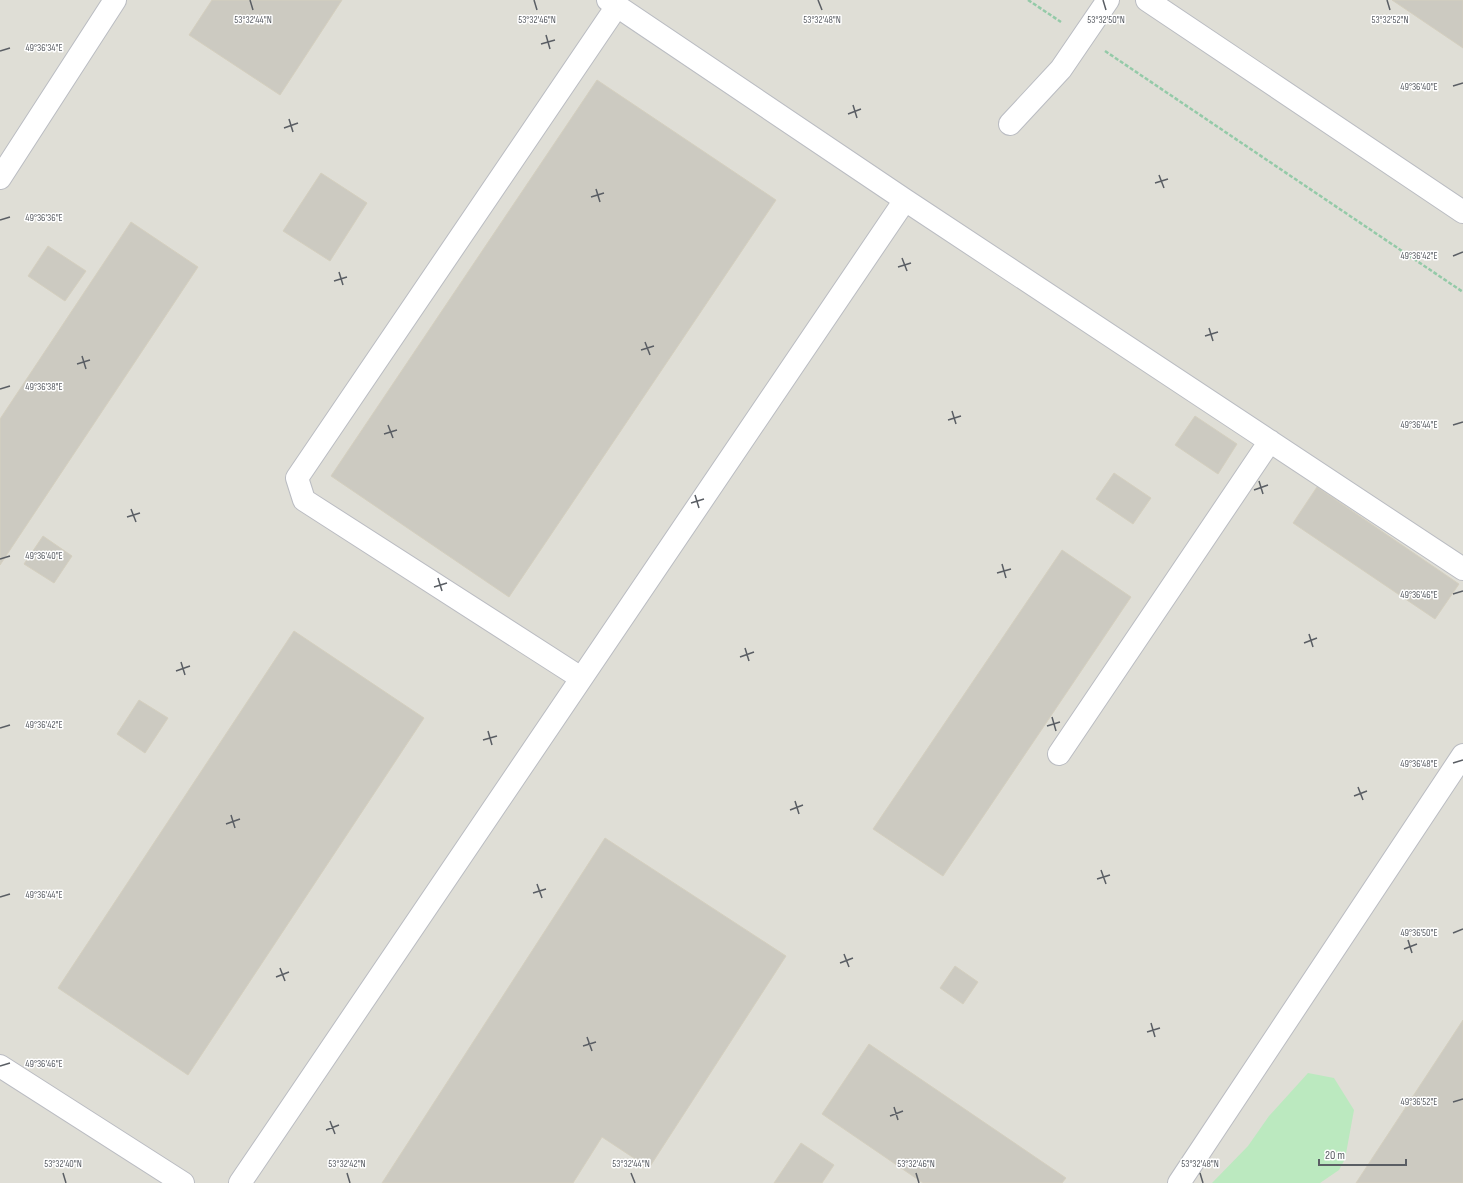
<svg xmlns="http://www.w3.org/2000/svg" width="1463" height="1183" font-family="'Sofia Sans Condensed',sans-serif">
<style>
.industrial{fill:#dfded6}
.green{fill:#bbe9bf}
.building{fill:#cccac1;stroke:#d4cfbf}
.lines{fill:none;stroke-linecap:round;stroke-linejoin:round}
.minor-casing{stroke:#babcc2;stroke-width:24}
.path{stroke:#94caa8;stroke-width:2.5;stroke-dasharray:4 2;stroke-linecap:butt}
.minor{stroke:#fff;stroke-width:22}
.ticks{fill:none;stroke:#5a5e64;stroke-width:1.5}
.ticks-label{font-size:10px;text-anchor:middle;fill:#5a5e64;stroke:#fff;stroke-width:3;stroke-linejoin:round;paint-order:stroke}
</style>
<rect width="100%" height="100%" fill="#efede2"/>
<path class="industrial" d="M 0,0 L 1463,0 L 1463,1183 L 0,1183 Z"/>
<path class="green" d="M 1308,1073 L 1334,1078 L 1354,1110 L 1345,1159 L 1339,1170 L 1320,1183 L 1212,1183 L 1248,1146 L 1269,1116 Z"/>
<path class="building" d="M 212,0 L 342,0 L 280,95 L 189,35 Z
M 1392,0 L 1463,0 L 1463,48 Z
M 597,80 L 776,200 L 509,597 L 331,476 Z
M 321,173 L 367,203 L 330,261 L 283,231 Z
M 131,222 L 198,267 L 0,565 L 0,419 Z
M 48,246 L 86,271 L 65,301 L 28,276 Z
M 1195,416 L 1237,444 L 1218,474 L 1175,445 Z
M 1114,473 L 1151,498 L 1133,524 L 1096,499 Z
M 1317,487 L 1459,584 L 1435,619 L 1293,523 Z
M 43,536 L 72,556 L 54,583 L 24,564 Z
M 1062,550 L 1131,597 L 943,876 L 873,829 Z
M 294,631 L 424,718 L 188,1075 L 58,988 Z
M 139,700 L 168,718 L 145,753 L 117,734 Z
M 605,838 L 786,956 L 649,1168 L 602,1137 L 573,1183 L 382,1183 Z
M 955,966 L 978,982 L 963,1004 L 940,988 Z
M 1463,1020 L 1463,1183 L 1356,1183 Z
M 869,1044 L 1066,1178 L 1062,1183 L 923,1183 L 822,1114 Z
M 801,1143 L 834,1165 L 822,1183 L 774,1183 Z"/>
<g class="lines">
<defs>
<path id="minor" d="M 608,0 L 905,200 L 1463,569
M 1147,0 L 1463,212
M 1010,124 L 1061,69 L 1108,0
M 0,178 L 115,0
M 581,678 L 304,500 L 297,478 L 617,6
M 1059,754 L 1270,441
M 0,1066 L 183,1183
M 240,1183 L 905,200
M 1179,1183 L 1463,755"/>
</defs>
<use href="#minor" class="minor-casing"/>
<path class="path" d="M 1028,0 L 1061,22
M 1105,51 L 1463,292"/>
<use href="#minor" class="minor"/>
</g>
<path class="ticks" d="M 250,0 L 253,10M 534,0 L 537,10M 818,0 L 822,10M 1103,0 L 1106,10M 1387,0 L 1390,10M 546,35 L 550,49M 541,44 L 555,40M 0,51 L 10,48M 1453,86 L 1463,83M 853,105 L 857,118M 848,114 L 861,109M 289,119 L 293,132M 284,128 L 298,123M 1159,175 L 1164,188M 1155,183 L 1168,179M 596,189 L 600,202M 591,197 L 604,193M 0,220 L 10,217M 1453,256 L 1463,252M 902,258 L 907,271M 898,267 L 911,263M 339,272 L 343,285M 334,281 L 347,277M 1209,328 L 1213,341M 1205,336 L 1218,332M 645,342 L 650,355M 641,350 L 654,346M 82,356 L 86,369M 77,364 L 90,360M 0,389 L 10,386M 952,411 L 956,424M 948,420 L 961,416M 388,425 L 393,438M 1453,425 L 1463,422M 384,434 L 397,430M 1259,481 L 1263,494M 1254,490 L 1268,485M 695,495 L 699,508M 691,503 L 704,499M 131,509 L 136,522M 127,517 L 140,513M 0,559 L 10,556M 1002,564 L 1006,578M 997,573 L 1011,569M 438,578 L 442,591M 434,587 L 447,583M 1453,594 L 1463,591M 1309,634 L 1313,647M 1304,643 L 1317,638M 745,648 L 749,661M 740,657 L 754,652M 181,662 L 185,675M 176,671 L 190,666M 1052,717 L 1056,731M 1047,726 L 1060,722M 0,728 L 10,725M 488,731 L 492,745M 483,740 L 497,736M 1453,763 L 1463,760M 1358,787 L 1363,800M 1354,796 L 1367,791M 795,801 L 799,814M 790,810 L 803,805M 231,815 L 235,828M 226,824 L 240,819M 1101,870 L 1106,884M 1097,879 L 1110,875M 537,884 L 542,898M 533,893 L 546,889M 0,897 L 10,894M 1453,933 L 1463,929M 1408,940 L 1412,953M 1404,949 L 1417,944M 844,954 L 849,967M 840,963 L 853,958M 280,968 L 285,981M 276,977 L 289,972M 1151,1023 L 1155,1037M 1147,1032 L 1160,1028M 587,1037 L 592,1051M 583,1046 L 596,1042M 0,1066 L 10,1063M 1453,1102 L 1463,1099M 894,1107 L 898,1120M 890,1116 L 903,1111M 330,1121 L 335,1134M 326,1130 L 339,1125M 63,1173 L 66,1183M 347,1173 L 350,1183M 631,1173 L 635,1183M 916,1173 L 919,1183M 1200,1173 L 1203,1183"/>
<g class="ticks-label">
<text x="253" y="23">53°32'44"N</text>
<text x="537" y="23">53°32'46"N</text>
<text x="822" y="23">53°32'48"N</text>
<text x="1106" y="23">53°32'50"N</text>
<text x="1390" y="23">53°32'52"N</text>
<text x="44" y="51">49°36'34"E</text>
<text x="1419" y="90">49°36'40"E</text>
<text x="44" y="221">49°36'36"E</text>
<text x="1419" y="259">49°36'42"E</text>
<text x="44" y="390">49°36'38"E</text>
<text x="1419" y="428">49°36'44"E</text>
<text x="44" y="559">49°36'40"E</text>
<text x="1419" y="598">49°36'46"E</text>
<text x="44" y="728">49°36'42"E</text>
<text x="1419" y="767">49°36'48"E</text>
<text x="44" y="898">49°36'44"E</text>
<text x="1419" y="936">49°36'50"E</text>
<text x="44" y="1067">49°36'46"E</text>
<text x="1419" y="1105">49°36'52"E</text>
<text x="63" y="1167">53°32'40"N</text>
<text x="347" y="1167">53°32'42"N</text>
<text x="631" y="1167">53°32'44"N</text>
<text x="916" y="1167">53°32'46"N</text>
<text x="1200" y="1167">53°32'48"N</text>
</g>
<path d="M1319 1159v6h87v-6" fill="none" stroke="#5a5e64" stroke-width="2"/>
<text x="1325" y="1159" font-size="12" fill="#5a5e64" stroke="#ffffff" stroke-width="3" paint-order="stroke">20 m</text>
</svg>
